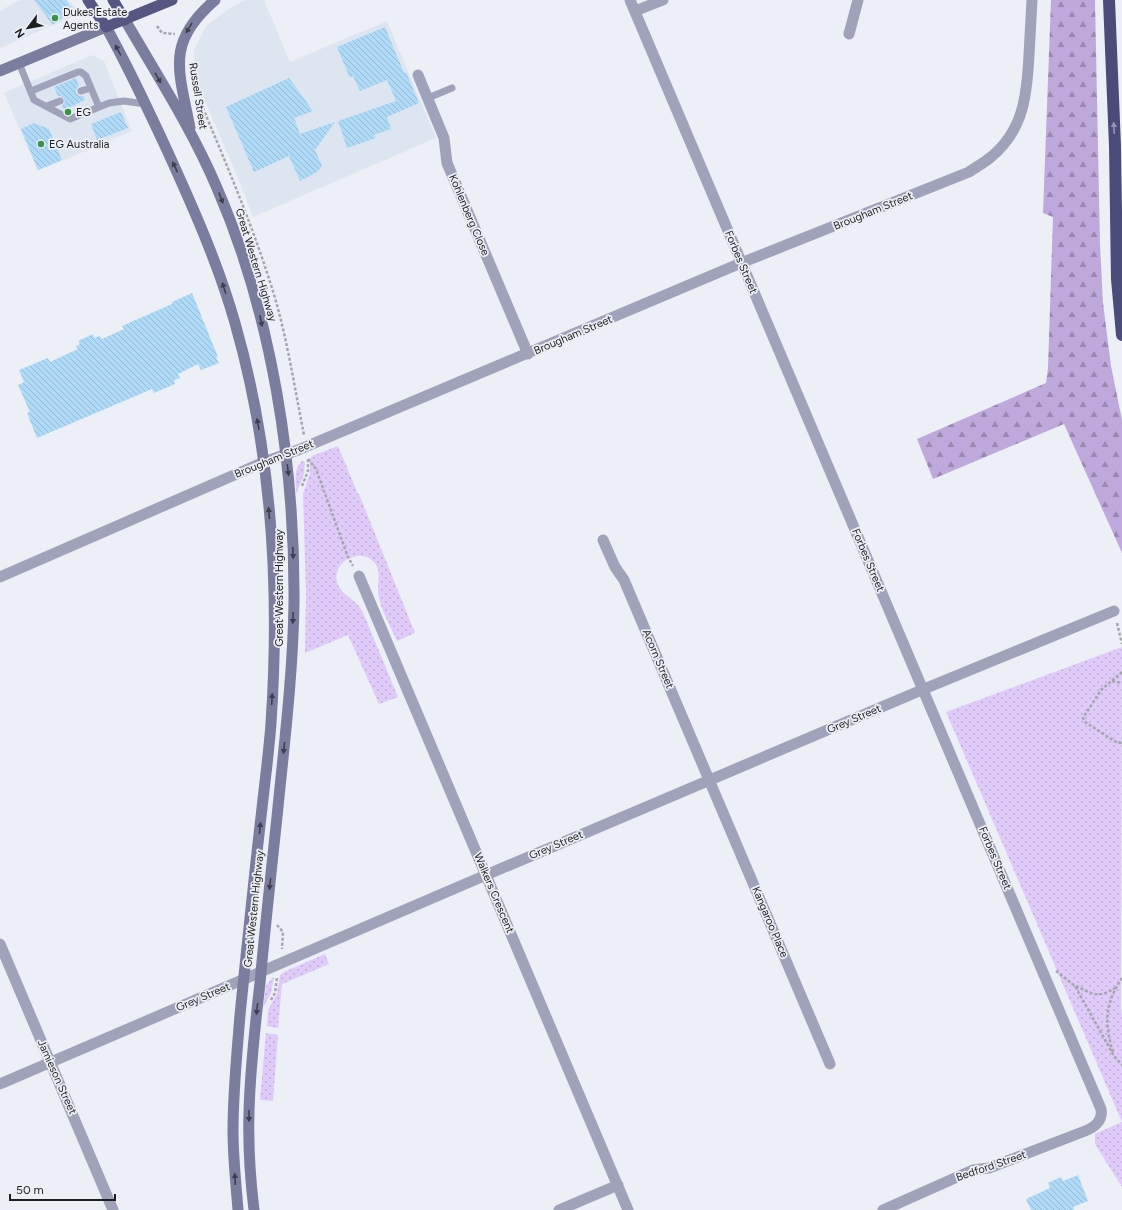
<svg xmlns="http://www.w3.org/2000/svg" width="1122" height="1210" font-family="Figtree,sans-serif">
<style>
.built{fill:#dde5f1}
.grass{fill:url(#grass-dots)}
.forest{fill:url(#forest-firs)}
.building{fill:url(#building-back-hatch)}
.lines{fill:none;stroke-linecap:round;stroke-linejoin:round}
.path{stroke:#a4a6ab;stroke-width:2.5;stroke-dasharray:3 2;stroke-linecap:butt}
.service{stroke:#a0a2ba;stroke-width:7}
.minor{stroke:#a0a2ba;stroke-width:11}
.secondary{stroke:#7b7d9f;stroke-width:11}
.trunk{stroke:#565682;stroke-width:11}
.motorway{stroke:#4b4b79;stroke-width:12}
.oneway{fill:#3e3f4c}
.oneway2{fill:#9395b1}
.poi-dot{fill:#359448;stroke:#eceff5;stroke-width:1.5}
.labels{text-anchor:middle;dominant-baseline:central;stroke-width:3.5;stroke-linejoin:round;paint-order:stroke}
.poi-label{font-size:11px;fill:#1d1e20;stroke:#eceff5;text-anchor:start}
.street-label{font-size:11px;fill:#1d1e20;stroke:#eceff5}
</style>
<defs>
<pattern id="grass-dots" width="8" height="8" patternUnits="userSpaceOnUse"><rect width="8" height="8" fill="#dfcafa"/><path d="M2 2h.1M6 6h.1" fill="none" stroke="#bfadd6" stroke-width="1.8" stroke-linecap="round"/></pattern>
<pattern id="forest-firs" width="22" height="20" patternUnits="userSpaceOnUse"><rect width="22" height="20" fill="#bfa8db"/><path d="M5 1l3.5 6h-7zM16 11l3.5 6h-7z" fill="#9b88b1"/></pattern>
<pattern id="building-back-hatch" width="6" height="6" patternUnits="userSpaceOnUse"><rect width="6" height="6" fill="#aedaf7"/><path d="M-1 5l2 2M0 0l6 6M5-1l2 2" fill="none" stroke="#95bbd3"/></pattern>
</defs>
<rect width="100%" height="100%" fill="#eceff5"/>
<path class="built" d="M 20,0 L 69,0 L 77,10 L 75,16 L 0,48 L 0,11 Z
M 245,0 L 264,0 L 290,62 L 387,21 L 436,138 L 253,217 L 238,178 L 195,78 L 194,50 L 206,26 L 230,8 Z
M 92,55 L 104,61 L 132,131 L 38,171 L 4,93 Z"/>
<path class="grass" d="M 338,446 L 358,494 L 359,494 L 415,633 L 397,641 C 390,625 379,608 378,590 C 378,580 381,572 375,563 C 361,546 332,561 337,582 C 340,593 350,597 357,604 C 360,607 362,611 364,615 L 398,697 L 379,704 L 348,635 L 305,653 L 306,592 L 303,494 L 310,473 L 310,459 L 312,456 Z
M 302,461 L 305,462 L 304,474 L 296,494 C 296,482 293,470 302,461 Z
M 1122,647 L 1121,1009 L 1122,1014 L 1122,1187 L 1095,1144 L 1095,1134 L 1122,1122 L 946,712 Z
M 325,954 L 329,964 L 282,984 L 278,1028 L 267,1026 L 268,1010 L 277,994 L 280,975 L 284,972 Z
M 273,977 L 274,978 L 271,993 L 263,1008 L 266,986 Z
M 266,1033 L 278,1035 L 273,1101 L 260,1100 Z"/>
<path class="forest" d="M 1051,0 L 1095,0 L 1100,245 L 1103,303 L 1111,366 L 1122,420 L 1122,553 L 1064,424 L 933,479 L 917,439 L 1046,383 L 1048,368 L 1053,217 L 1043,213 Z"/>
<path class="building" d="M 34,0 L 66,0 L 73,10 L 53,25 Z
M 385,27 L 404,73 L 406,72 L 419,103 L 387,117 L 391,129 L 374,135 L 376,138 L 347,148 L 338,121 L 396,101 L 387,80 L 360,91 L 353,76 L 350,78 L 337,47 Z
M 76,78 L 79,86 L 76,89 L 76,93 L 79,96 L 83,96 L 85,100 L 64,110 L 62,106 L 65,102 L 64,99 L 61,96 L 58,96 L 54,87 Z
M 289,78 L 313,111 L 294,118 L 300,134 L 335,122 L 315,150 L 322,166 L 317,172 L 300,181 L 289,156 L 254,172 L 226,107 Z
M 121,112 L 128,128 L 97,140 L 91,124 Z
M 34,123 L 49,129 L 62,160 L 38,170 L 21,129 Z
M 192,293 L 218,357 L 216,357 L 219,363 L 201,370 L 198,364 L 178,374 L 180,378 L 174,380 L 175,384 L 154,393 L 152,389 L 37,438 L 27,413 L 30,412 L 18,385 L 24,382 L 19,370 L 48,358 L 50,362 L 78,349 L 76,346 L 80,344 L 78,341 L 93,334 L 94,338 L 100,336 L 102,339 L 124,329 L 122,326 L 172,304 L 172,302 Z
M 1078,1175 L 1088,1201 L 1073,1207 L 1074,1210 L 1031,1210 L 1026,1199 L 1050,1188 L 1048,1183 L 1061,1177 L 1063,1181 Z"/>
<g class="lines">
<path class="path" d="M 157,26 L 162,33 L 175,34
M 197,94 C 225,161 254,228 275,298 C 288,343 295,390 304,435
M 308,459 L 316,469 L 348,557 L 353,566
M 302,486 L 308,471 L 308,458
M 1117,623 L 1122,644
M 1122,672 L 1101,690 L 1083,718 L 1085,722 L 1116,742 L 1122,743
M 1112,681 L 1122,683
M 277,925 L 283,932 L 282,949
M 1056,971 L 1075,986 L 1114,1056 L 1122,1065
M 1076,986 C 1093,994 1097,999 1115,988
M 271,1000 L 275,993 L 277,978
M 1113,1052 C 1104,1023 1105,1003 1122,978"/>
<path class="service" d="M 19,63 L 34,100 L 70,119 L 109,103 L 124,101 L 145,104
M 31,91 L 78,72 L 81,72 L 86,76 L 99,107
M 81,91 L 91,88
M 428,98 L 452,88
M 47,106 L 60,101"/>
<path class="minor" d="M 630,0 L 1101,1109 C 1103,1121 1095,1127 1085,1131 L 989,1168 L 973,1170 L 883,1210
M 635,11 L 663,0
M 849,34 L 858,0
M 418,75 L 444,138 L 447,163 L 528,354
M 603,540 L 615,567 L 624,580 L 830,1064
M 359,576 L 628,1210
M 0,577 L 264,462 L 298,450 L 741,263 L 969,172 C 976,167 984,163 991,157 C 1024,130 1027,94 1029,55 C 1030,37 1031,18 1032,0
M 0,944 L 113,1210
M 0,1084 L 486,875 L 924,689 L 1114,611
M 559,1210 L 618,1185"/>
<path class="secondary" d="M 125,20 C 157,75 192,129 217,188 C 272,315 295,464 294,603 C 293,674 284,746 277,817 C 271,873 265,928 260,983 C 255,1026 250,1069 249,1112 C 248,1145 250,1177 254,1210
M 0,71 L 106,27 C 128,66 147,107 166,148 C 192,205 218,263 235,323 C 272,452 280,590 271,723 C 269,752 265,780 262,808 C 254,877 247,946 240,1015 C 237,1053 233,1092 233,1131 C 233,1157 236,1184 238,1210
M 190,128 C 179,70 165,43 215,0"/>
<path class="trunk" d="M 88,0 L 106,27 L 172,0
M 113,0 L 125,20"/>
<path class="motorway" d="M 1109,0 L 1115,146 L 1117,279 L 1122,335"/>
</g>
<defs><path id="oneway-solid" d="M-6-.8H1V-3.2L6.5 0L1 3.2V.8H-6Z"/></defs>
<g class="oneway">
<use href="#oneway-solid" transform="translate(189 28) rotate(121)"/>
<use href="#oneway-solid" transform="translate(118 50) rotate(-118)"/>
<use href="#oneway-solid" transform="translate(158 78) rotate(60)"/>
<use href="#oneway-solid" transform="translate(175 167) rotate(-115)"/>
<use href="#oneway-solid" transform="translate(221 198) rotate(69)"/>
<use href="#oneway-solid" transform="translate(224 288) rotate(-108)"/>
<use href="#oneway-solid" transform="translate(261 321) rotate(78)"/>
<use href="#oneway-solid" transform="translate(258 424) rotate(-100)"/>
<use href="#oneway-solid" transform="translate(288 470) rotate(83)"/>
<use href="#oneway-solid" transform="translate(269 513) rotate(-95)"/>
<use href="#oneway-solid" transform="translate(293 553) rotate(88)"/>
<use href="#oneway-solid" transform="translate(293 618) rotate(92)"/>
<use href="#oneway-solid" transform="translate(272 699) rotate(-87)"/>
<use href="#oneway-solid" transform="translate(284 748) rotate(96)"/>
<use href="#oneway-solid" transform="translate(260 828) rotate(-84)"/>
<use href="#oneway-solid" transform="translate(270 884) rotate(96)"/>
<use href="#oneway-solid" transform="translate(257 1009) rotate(96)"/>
<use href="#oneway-solid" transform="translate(249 1116) rotate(90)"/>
<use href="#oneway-solid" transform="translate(235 1179) rotate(-93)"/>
</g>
<use class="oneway2" href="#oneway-solid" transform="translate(1114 128) rotate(-92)"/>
<g class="poi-dot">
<circle cx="55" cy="18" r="4"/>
<circle cx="68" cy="112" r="4"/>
<circle cx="41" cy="144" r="4"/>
</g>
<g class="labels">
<g class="poi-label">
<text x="63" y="12">Dukes Estate<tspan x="63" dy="13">Agents</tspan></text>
<text x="76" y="112">EG</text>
<text x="49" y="144">EG Australia</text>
</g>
<g class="street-label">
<text transform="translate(198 96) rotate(81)">Russell Street</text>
<text transform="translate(873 211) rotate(-22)">Brougham Street</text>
<text transform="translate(469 215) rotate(67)">Kohlenberg Close</text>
<text transform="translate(741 262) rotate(67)">Forbes Street</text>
<text transform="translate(256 265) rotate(73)">Great Western Highway</text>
<text transform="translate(573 335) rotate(-23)">Brougham Street</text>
<text transform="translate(274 459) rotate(-22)">Brougham Street</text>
<text transform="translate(868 560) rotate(67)">Forbes Street</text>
<text transform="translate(279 588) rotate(-90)">Great Western Highway</text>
<text transform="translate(658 659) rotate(67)">Acorn Street</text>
<text transform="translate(854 719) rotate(-23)">Grey Street</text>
<text transform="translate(556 845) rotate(-23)">Grey Street</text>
<text transform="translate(995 858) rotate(67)">Forbes Street</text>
<text transform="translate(494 893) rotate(67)">Walkers Crescent</text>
<text transform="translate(254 909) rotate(-84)">Great Western Highway</text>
<text transform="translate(770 922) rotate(67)">Kangaroo Place</text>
<text transform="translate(203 997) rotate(-23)">Grey Street</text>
<text transform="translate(57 1077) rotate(66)">Jamieson Street</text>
<text transform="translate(991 1166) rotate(-19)">Bedford Street</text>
</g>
</g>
<g transform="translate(28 28) rotate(238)" stroke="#eceff5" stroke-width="3" paint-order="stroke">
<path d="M0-3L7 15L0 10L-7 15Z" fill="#1d1e20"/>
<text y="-6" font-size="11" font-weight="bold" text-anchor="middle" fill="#1d1e20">N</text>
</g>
<path d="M10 1194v6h105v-6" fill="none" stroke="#1d1e20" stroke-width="2"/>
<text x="16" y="1194" font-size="12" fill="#1d1e20" stroke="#eceff5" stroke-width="3" paint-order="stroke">50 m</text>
</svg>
